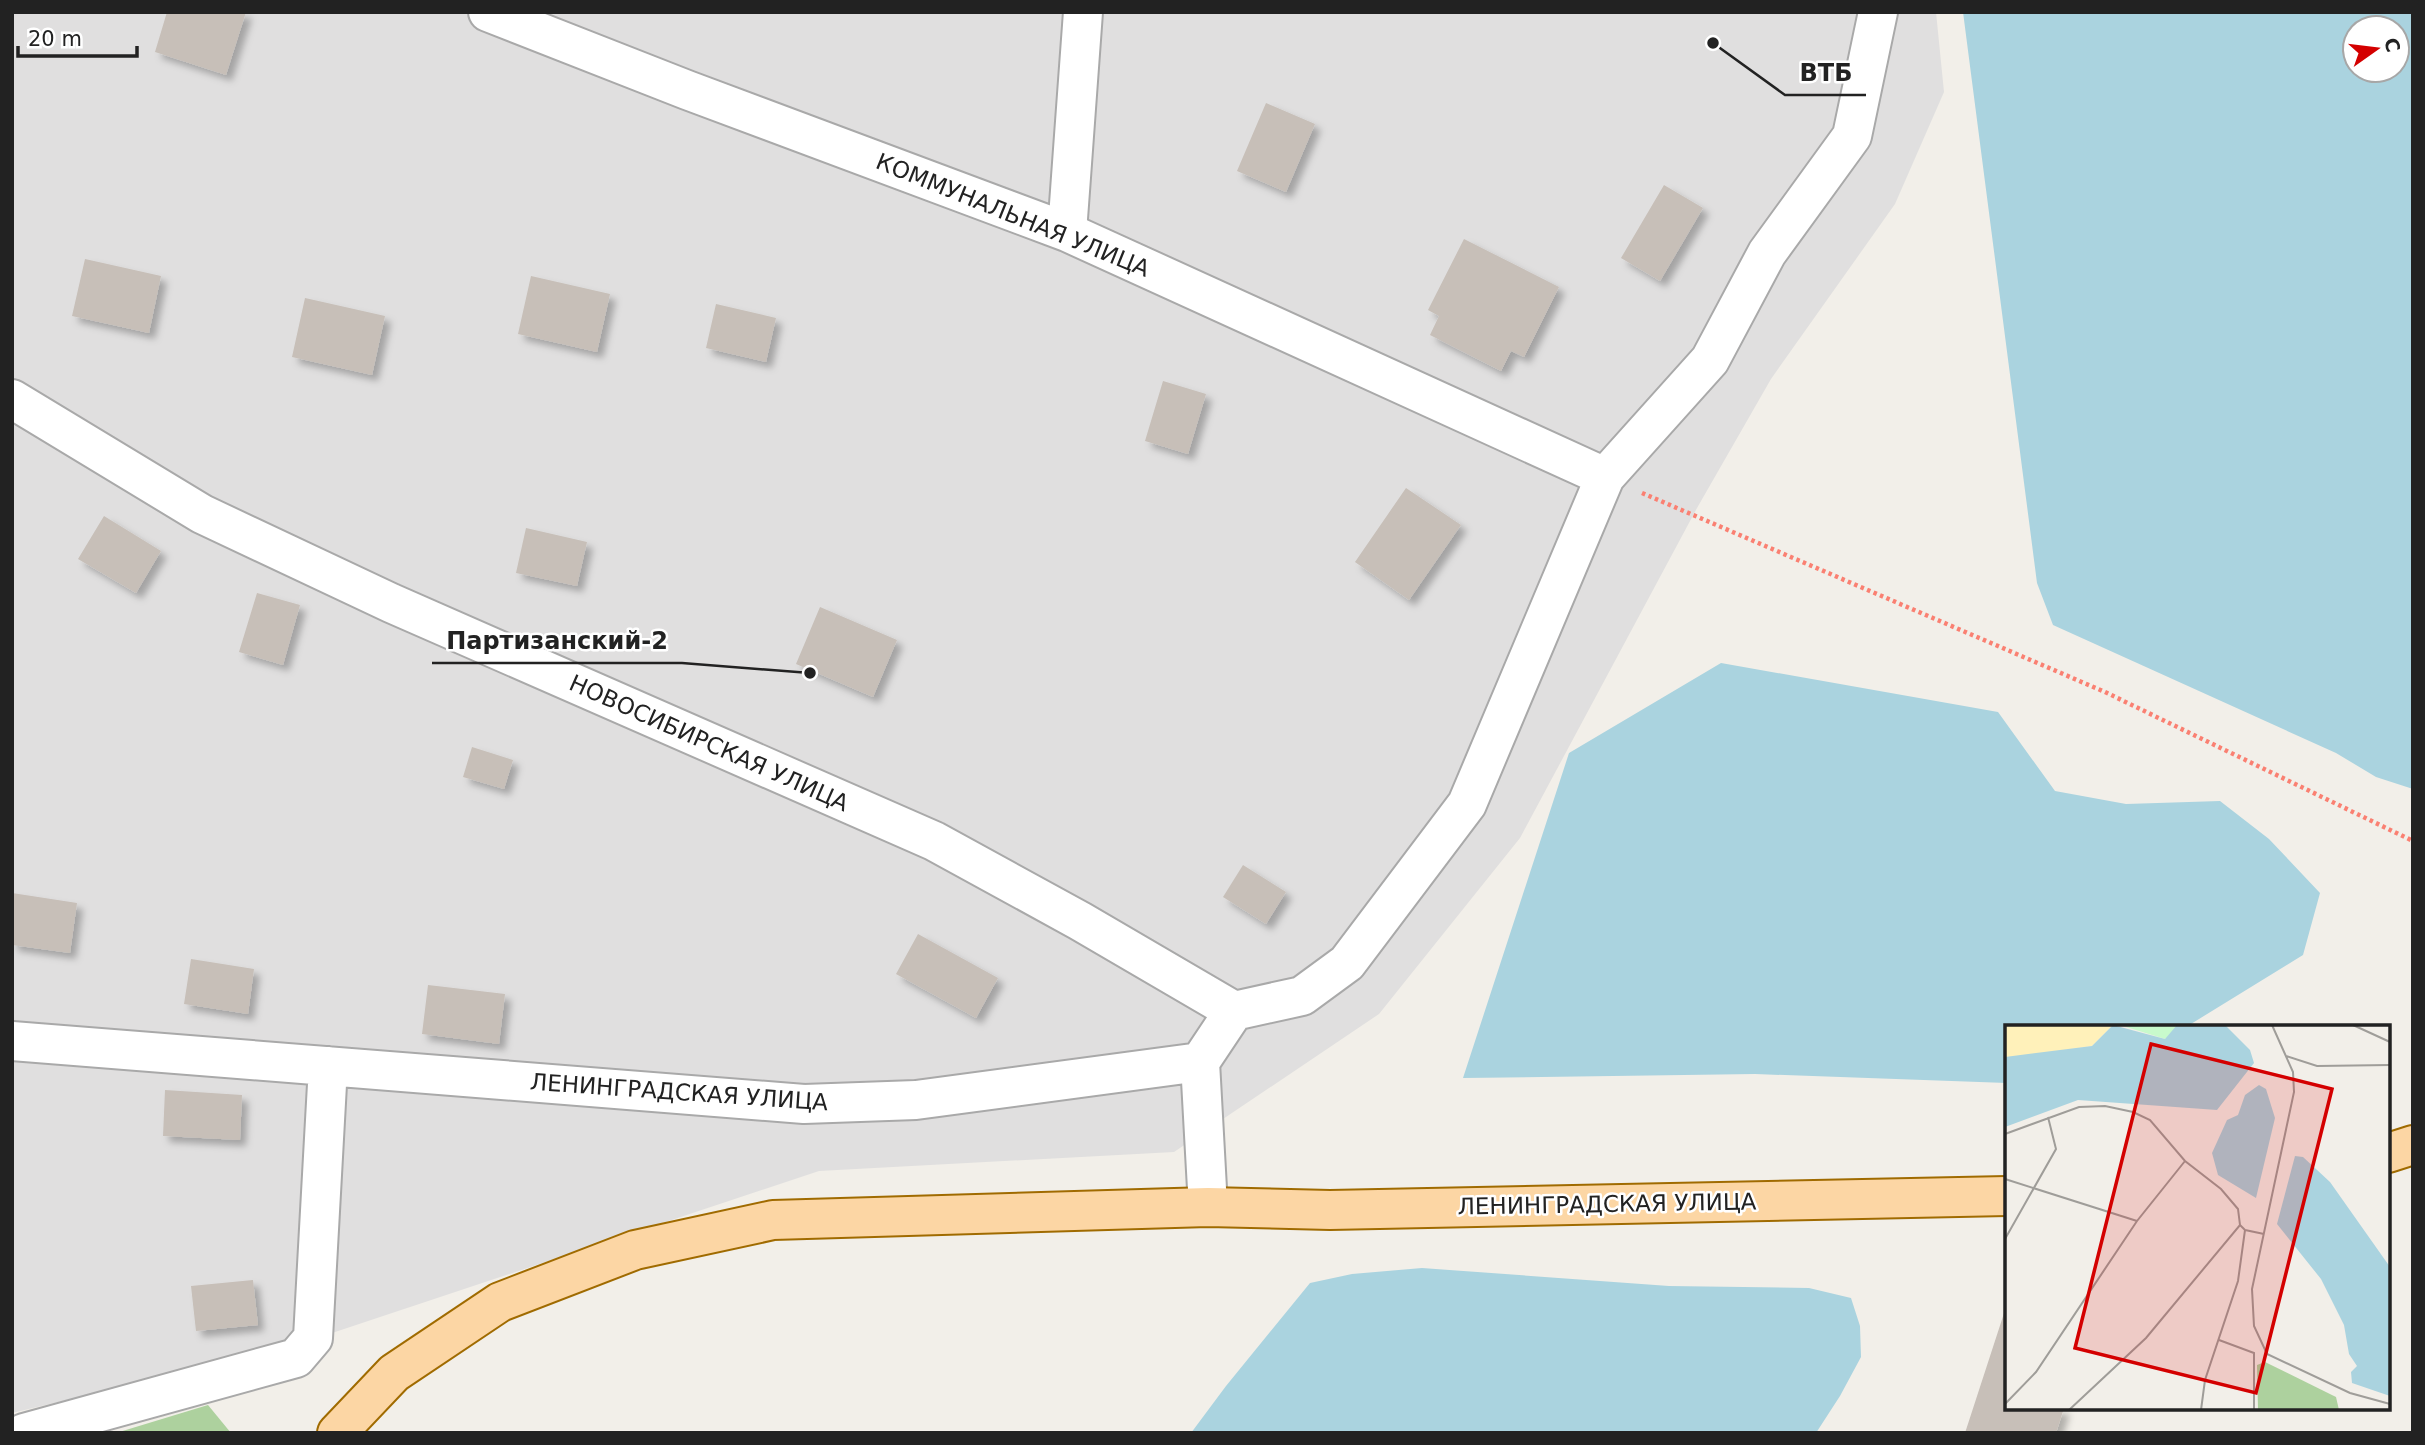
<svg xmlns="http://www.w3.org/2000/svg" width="2425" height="1445" font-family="'DejaVu Sans',sans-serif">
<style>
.residential{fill:#e0dfdf}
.forest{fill:#add19e}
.water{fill:#aad3df;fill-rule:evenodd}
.building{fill:#c7bfb8;filter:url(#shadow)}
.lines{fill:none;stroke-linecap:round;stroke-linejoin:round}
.minor-casing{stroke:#a9a9a9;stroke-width:42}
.major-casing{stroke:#a06b00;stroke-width:42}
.path{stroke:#fa8072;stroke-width:4.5;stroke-dasharray:3.5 3.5;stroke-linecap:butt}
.minor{stroke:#fff;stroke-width:38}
.major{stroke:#fcd6a4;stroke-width:38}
.labels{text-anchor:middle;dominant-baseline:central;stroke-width:5;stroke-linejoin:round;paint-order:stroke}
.street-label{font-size:23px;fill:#222;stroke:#fff}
.inset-road{fill:none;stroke:#9f9d99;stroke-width:2}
.view{fill:#d40000;fill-opacity:0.15;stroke:#d40000;stroke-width:3.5}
.inset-edge{fill:none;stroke:#222;stroke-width:3.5}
.leader{fill:none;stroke:#222;stroke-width:2.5}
.callout-dot{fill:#222;stroke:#fff;stroke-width:2.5}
.callout-label{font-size:24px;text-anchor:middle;font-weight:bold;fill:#222;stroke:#fff;stroke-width:5;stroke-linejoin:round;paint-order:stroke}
</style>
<defs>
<filter id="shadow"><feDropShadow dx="6" dy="6" stdDeviation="3.5" flood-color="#0004"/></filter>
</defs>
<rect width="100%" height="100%" fill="#f2efe9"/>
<path class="residential" d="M 12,12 L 1936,12 L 1944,92 L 1895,204 L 1771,379 L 1697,508 L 1520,838 L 1379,1014 L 1174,1152 L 819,1171 L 290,1347 L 12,1413 Z"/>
<path class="forest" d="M 208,1405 L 231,1433 L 116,1433 Z"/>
<path class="water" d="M 1963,12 L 2413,12 L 2413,789 L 2376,777 L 2336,753 L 2053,625 L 2037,583 ZM 2355,28 L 2397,28 L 2397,70 L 2355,70 Z
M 1721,663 L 1998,712 L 2055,791 L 2126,804 L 2220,801 L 2269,839 L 2320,893 L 2303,955 L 2186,1027 L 2007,1027 L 2007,1083 L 1755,1074 L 1463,1078 L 1569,753 Z
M 1422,1268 L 1669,1286 L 1809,1288 L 1851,1298 L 1860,1326 L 1861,1357 L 1840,1396 L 1816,1433 L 1191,1433 L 1226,1386 L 1310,1283 L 1352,1274 Z"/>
<path class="building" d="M 167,12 L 246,12 L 226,75 L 155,52 Z
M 1266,103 L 1315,124 L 1286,192 L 1237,171 Z
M 1664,185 L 1703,208 L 1660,281 L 1621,258 Z
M 1464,239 L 1559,287 L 1524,357 L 1511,351 L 1501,371 L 1430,335 L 1439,316 L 1428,310 Z
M 85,259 L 161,276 L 149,333 L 72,316 Z
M 531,276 L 610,294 L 597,352 L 518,334 Z
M 305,298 L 385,316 L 372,375 L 292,357 Z
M 716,304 L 776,318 L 766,362 L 706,348 Z
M 1163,381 L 1206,394 L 1188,454 L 1145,441 Z
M 1406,488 L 1461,525 L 1409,600 L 1355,562 Z
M 104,516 L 161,551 L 136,593 L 78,559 Z
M 526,528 L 587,542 L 577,586 L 516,573 Z
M 257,593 L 300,605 L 283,665 L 239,652 Z
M 820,607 L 897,640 L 873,697 L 796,664 Z
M 472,747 L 513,760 L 504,789 L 463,777 Z
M 1243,865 L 1286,892 L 1266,924 L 1223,897 Z
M 12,893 L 77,903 L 70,953 L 12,945 Z
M 918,934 L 998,978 L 976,1018 L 896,974 Z
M 191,959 L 254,969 L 248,1014 L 184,1004 Z
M 428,985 L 505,994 L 499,1044 L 422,1034 Z
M 165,1090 L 242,1095 L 240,1140 L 163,1136 Z
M 253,1280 L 258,1325 L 196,1331 L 191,1286 Z
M 2007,1304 L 2007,1408 L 2064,1408 L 2056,1433 L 1965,1433 Z"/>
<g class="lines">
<defs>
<path id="minor" d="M 488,12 L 687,90 L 1067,232 L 1605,477
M 1067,232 L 1083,12
M 12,399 L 202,514 L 391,603 L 934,841 L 1080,921 L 1234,1011 L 1200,1062
M 1234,1011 L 1302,996 L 1347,963 L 1467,804 L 1605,477 L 1710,360 L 1767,253 L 1852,136 L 1878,12
M 12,1041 L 804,1104 L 916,1100 L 1200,1062 L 1208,1207
M 24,1433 L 296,1358 L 313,1338 L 328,1066"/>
<path id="major" d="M 2388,1153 L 2413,1145
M 337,1433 L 394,1373 L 500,1302 L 635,1250 L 773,1220 L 1208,1207 L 1330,1210 L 2007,1196"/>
</defs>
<use href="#minor" class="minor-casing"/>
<use href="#major" class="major-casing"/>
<path class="path" d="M 1642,493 L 2105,692 L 2413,841"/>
<use href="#minor" class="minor"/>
<use href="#major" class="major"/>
</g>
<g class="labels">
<g class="street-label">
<text transform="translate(1013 215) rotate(22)">КОММУНАЛЬНАЯ УЛИЦА</text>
<text transform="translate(709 743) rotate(24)">НОВОСИБИРСКАЯ УЛИЦА</text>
<text transform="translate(679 1092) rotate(4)">ЛЕНИНГРАДСКАЯ УЛИЦА</text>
<text transform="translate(1607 1204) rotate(-1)">ЛЕНИНГРАДСКАЯ УЛИЦА</text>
</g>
</g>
<g transform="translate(2005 1025)">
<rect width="385" height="385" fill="#f2efe9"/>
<path d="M 260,337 L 331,372 L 334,385 L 253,385 L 252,340 Z" fill="#add19e"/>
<path d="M 0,0 L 108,0 L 87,21 L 4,33 L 0,32 Z" fill="#fff1ba"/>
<path d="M 115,0 L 172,0 L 173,3 L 160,14 Z" fill="#c8facc"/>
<path d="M 108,0 L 160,14 L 172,0 L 220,0 L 245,25 L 249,38 L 212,85 L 73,75 L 0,102 L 0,32 L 87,21 ZM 254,60 L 261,64 L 270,93 L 251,173 L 213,150 L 207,128 L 222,95 L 233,90 L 240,70 ZM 290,131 L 298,132 L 325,157 L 385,242 L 385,371 L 347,358 L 346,347 L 352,341 L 344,329 L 339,300 L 316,254 L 272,199 Z" fill="#aad3df"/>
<path class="inset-road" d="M 267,0 L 288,47 L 289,67 L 247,264 L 249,301 L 262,329 L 345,368 L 385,379M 348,0 L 385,17M 281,31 L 312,41 L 385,40M 0,109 L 74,82 L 100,81 L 128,87 L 145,95 L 180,136 L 216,164 L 233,184 L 235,200M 0,154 L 132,196M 0,214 L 51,124 L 43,92M 214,315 L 249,328 L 249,385M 0,379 L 31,347 L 132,196 L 180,136M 64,385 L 141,313 L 235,200 L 240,205M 196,385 L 200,355 L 233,256 L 240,205 L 259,209"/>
<path class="view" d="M 146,19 L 327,64 L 251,368 L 70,323 Z"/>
<rect width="385" height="385" class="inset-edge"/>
</g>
<path class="leader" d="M1713 43L1785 95H1866M810 673L682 663H432"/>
<g class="callout-dot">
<circle cx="1713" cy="43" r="7"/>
<circle cx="810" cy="673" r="7"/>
</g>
<g class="callout-label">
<text x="1826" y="81">ВТБ</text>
<text x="557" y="649">Партизанский-2</text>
</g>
<rect width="2425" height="1445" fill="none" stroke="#222222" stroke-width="28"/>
<g transform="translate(2376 49) rotate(76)"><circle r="33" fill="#ffffff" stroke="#a7a7a7" stroke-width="2"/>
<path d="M0-5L12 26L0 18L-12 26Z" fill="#d40000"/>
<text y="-10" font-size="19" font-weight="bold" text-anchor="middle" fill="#222222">С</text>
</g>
<path d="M18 46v10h119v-10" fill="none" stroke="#222222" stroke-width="3.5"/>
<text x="28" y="46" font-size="21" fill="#222222" stroke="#ffffff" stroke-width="5" paint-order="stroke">20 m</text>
</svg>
